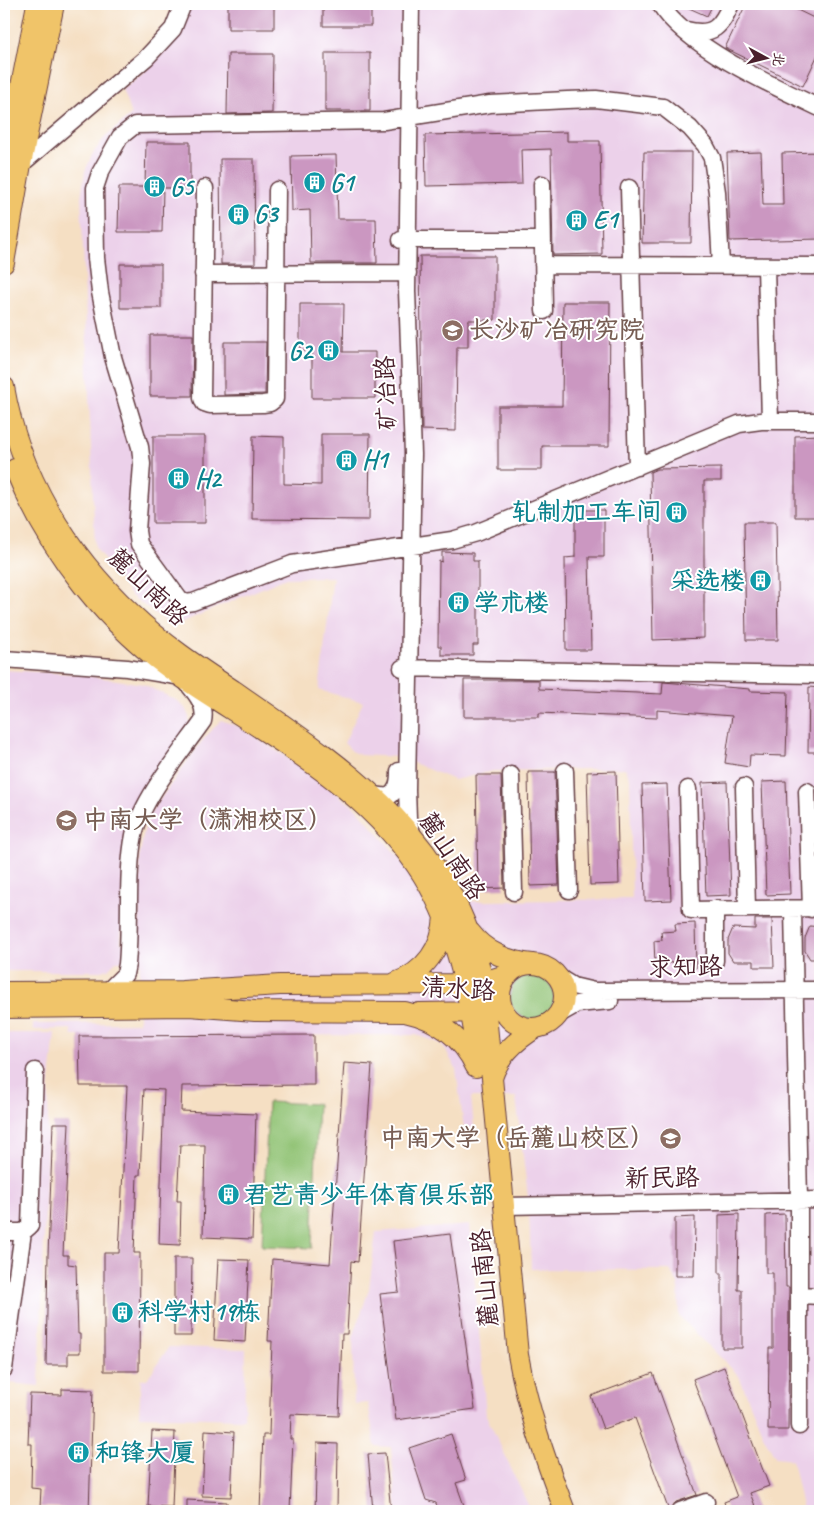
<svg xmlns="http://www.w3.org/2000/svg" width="824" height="1515" font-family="Caveat,'LXGW WenKai TC',sans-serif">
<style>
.built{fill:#ecd1ea}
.green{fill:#90c273;stroke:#6d704f}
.building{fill:#cb97c1}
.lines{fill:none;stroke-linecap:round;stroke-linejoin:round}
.minor-casing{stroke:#643c42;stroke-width:19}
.major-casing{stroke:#643c42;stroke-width:22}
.minor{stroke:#fff;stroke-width:16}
.major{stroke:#f0c469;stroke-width:20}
.labels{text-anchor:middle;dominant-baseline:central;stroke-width:4;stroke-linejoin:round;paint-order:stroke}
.culture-label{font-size:25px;font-weight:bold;fill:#0d838f;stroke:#fff;text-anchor:start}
.education-label{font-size:25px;font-weight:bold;fill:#785e54;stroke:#fff;text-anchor:start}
.street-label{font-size:25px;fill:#4a1f2b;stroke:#fff}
</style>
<rect width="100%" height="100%" fill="#fff"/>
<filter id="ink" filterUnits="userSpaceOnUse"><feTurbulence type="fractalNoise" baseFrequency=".02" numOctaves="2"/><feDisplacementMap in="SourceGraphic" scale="10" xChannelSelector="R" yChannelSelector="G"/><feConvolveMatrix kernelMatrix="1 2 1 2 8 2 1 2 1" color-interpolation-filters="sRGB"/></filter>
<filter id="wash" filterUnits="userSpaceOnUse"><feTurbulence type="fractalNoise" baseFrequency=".0096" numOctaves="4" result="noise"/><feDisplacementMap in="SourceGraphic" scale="20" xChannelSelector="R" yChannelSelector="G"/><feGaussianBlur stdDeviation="1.12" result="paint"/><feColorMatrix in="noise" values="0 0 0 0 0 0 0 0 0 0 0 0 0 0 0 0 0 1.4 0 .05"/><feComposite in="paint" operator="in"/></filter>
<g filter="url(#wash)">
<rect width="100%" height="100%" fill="#f5dfc3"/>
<path class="built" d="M 189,4 L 820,4 L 820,1511 L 803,1511 L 792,1460 L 776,1458 L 764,1437 L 739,1376 L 679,1316 L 678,1284 L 670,1270 L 531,1269 L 529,1206 L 516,1097 L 471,1097 L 474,1128 L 464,1128 L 456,1069 L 442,1044 L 416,1035 L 72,1036 L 71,1029 L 33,1030 L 33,1024 L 139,1023 L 140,961 L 116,961 L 108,969 L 101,971 L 4,971 L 4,670 L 76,674 L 143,684 L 178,701 L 185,708 L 189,717 L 189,726 L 144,793 L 133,811 L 127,828 L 121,943 L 139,943 L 140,854 L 144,831 L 150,813 L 202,741 L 221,720 L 242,728 L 298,765 L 357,809 L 408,868 L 428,902 L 632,899 L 630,778 L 625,768 L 493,771 L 454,780 L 399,757 L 360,755 L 353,752 L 344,743 L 363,702 L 319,690 L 333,577 L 286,578 L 178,624 L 163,619 L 130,595 L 95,547 L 81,197 L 85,171 L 92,155 L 105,137 L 131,115 L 122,89 L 143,73 L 163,52 Z
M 4,1033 L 55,1033 L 49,1090 L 39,1386 L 10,1383 L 7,1420 L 4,1420 Z
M 470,1225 L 486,1415 L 531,1511 L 397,1511 L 391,1447 L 375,1446 L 368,1403 L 354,1404 L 353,1338 L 369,1289 L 376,1232 Z
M 169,1347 L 246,1349 L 244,1419 L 139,1416 L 141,1379 L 147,1379 Z"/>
<path class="green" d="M510 997a22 22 0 1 1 44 0a22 22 0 1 1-44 0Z
M 268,1102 L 318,1104 L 312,1248 L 262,1246 Z"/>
<g id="blocks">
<path class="building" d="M 228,4 L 274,4 L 274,29 L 228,29 Z
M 323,4 L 371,4 L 371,26 L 323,26 Z
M 680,4 L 713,4 L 707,16 Z
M 746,4 L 785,4 L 820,21 L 820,50 L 803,86 L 725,48 Z
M 325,53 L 370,53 L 370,111 L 325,111 Z
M 228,54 L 273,54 L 272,113 L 227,114 Z
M 567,132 L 567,141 L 600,141 L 602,254 L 553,255 L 551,149 L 521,150 L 522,184 L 426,186 L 425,135 Z
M 146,142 L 190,142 L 190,188 L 163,188 L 162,232 L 118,232 L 119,187 L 145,187 Z
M 644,152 L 692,152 L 691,243 L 642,243 Z
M 761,152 L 763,205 L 783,205 L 782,153 L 820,152 L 820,239 L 730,241 L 727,153 Z
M 336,155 L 338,219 L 376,219 L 377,263 L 311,263 L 310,210 L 292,211 L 291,156 Z
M 220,159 L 254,159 L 255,264 L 221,264 Z
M 420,256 L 495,256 L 495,320 L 468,320 L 468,347 L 457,347 L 456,431 L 422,430 Z
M 120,264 L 161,264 L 161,308 L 120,308 Z
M 563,302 L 610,302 L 609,446 L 542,446 L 542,470 L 498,470 L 498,406 L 562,406 Z
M 300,304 L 344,304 L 343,352 L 375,352 L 375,398 L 312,398 L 312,351 L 300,351 Z
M 150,335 L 193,335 L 192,396 L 150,396 Z
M 224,342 L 266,342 L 265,394 L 224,395 Z
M 321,434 L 370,434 L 369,520 L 252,519 L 253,436 L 284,437 L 284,484 L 321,485 Z
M 820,435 L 820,517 L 795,517 L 795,436 Z
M 153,436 L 205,436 L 205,523 L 153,523 Z
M 721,468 L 721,481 L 704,481 L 704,638 L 653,640 L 650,472 L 657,469 Z
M 575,510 L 604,510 L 604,557 L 589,557 L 591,650 L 566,650 L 565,558 L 575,557 Z
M 744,522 L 776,522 L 778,640 L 746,640 Z
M 442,552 L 473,553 L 473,561 L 478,561 L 478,645 L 473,645 L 473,655 L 441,655 L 441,646 L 438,646 L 439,561 L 442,562 Z
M 464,680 L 539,680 L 539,689 L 662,694 L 663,682 L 750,689 L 750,691 L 788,692 L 786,756 L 750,755 L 749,767 L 725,763 L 732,716 L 657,710 L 657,718 L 539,713 L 539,717 L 464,717 Z
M 809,687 L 820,688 L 820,752 L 808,752 Z
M 616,771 L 619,884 L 590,885 L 587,772 Z
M 528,772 L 555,772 L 559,885 L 530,886 Z
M 476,775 L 501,775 L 504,888 L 478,889 Z
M 786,781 L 790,894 L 766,895 L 762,782 Z
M 727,782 L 731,895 L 706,896 L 702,783 Z
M 667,784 L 671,900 L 645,901 L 642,785 Z
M 755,919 L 772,919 L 774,967 L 754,967 L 754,961 L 733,961 L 728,953 L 728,940 L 733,928 L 755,929 Z
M 695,923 L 696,968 L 681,969 L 680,962 L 655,964 L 654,941 L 662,940 L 661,932 L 676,931 L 675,924 Z
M 810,926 L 820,927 L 820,959 L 810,959 L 805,951 L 805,938 Z
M 314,1035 L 314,1085 L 182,1086 L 181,1111 L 256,1114 L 252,1239 L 203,1237 L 205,1145 L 180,1145 L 177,1201 L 181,1201 L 180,1245 L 159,1244 L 164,1090 L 144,1089 L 140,1175 L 137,1175 L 134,1253 L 140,1253 L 139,1371 L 104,1371 L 104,1253 L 119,1253 L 127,1086 L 80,1086 L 79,1036 Z
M 344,1063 L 372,1065 L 358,1262 L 351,1261 L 347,1334 L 342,1334 L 339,1416 L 291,1414 L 290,1439 L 293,1439 L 290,1511 L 260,1511 L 263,1435 L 269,1435 L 272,1341 L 268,1341 L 272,1259 L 330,1264 Z
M 53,1123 L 69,1123 L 63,1255 L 68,1255 L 68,1264 L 76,1265 L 78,1334 L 80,1334 L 80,1353 L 68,1353 L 68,1365 L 46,1365 L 48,1255 Z
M 739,1214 L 738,1290 L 742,1290 L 742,1348 L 722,1348 L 722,1273 L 719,1273 L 719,1215 Z
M 785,1214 L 786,1287 L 789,1287 L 788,1430 L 768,1430 L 769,1348 L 773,1348 L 773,1273 L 766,1273 L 766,1215 Z
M 695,1217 L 694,1276 L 675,1276 L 675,1218 Z
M 450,1234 L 475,1409 L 396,1420 L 380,1294 L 399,1292 L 393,1241 Z
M 174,1258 L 192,1258 L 191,1336 L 174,1336 Z
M 218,1259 L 249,1260 L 245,1342 L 214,1340 Z
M 724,1367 L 769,1486 L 750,1493 L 757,1511 L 727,1511 L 724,1502 L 737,1497 L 693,1379 Z
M 653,1373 L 697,1495 L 676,1502 L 669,1511 L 635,1418 L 603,1429 L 591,1396 Z
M 62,1389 L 93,1390 L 89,1511 L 64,1511 L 64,1508 L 40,1507 L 41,1489 L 31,1488 L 32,1444 L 28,1444 L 30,1394 L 62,1395 Z
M 205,1430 L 234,1432 L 231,1497 L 202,1496 Z
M 152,1431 L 175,1432 L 172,1507 L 148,1506 Z
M 451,1434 L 466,1480 L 456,1483 L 466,1511 L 439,1511 L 436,1503 L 426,1500 L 409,1448 Z
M 317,1443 L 338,1444 L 337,1511 L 315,1511 Z
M 385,1453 L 391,1511 L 373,1511 L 368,1454 Z
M 187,1500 L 227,1502 L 226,1511 L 187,1511 Z"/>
</g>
</g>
<g filter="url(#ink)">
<use href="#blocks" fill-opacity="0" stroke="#643c42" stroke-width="1"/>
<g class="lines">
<defs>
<path id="minor" d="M 411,4 L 407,291 L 413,454 L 407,790 L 408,818 L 413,837
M 660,4 C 686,47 775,87 820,108
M 686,30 C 714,37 721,26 731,4
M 18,167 L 146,58 L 173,29 L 183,4
M 542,184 L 544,311
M 205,188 L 202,398 L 204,403 L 210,405 L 263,404 L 270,403 L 275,399 L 277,190
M 629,188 L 637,467
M 401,240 L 543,240
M 543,265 L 820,266
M 721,265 L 717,192 L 712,158 L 705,145 L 690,128 L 663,107 L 596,99 L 567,100 L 490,104 L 384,121 L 135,125 L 120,137 L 100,173 L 95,188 L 96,258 L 100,292 L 113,357 L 140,447 L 142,464 L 137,531 L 139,544 L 180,600 L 186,603 L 193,602 L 292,564 L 452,540 L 476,533 L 739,424 L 761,421 L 820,421
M 766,266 L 770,421
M 203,274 L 408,273
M 4,659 L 127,668 L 182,677 C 193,691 207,703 203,721 C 182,751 141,800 134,835 C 126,875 131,922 127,964 L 125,974 L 108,991
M 402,668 L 820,675
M 565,771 L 569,890
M 511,775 L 514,892
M 744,787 L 747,909
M 688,789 L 691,910 L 820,908
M 807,791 L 811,909
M 374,795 L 388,797 C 398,791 399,782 399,771
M 715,909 L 715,961
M 793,909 L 799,1200 L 799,1426
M 555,975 L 573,986 L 594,991 L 820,990
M 556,1016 L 577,1004 L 610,1001
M 505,1206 L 820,1200
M 4,1232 L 23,1232
M 800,1295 L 820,1296
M 4,1369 L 23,1232 L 30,1226 L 35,1071
M 680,1511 L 706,1502"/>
<path id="major" d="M 4,174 L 37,4
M 4,263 L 21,164 L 54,4
M 4,387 C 19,475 67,553 132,614 C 162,643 198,667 233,690 C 346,768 453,837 483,982 L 518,1355 C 528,1410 545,1459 565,1511
M 15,469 C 49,553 107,627 183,678 C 265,733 359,782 416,865 C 455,921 468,990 478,1056
M 470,932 C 485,952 509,962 533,964
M500 996a32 32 0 1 1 64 0a32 32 0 1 1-64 0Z
M 395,983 C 425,972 442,948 444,917
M 4,992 L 182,991 L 280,985 L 465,984 L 483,982 L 509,974
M 4,1008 L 189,1006 L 255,1011 L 405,1012 C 437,1019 462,1037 476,1067
M 419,1013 L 483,1012
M 492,1078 C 499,1055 516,1040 536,1028"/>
</defs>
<use href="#minor" class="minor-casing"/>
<use href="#major" class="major-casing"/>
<use href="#minor" class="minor"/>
<use href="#major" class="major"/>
</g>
</g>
<defs>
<symbol id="building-disc" viewBox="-11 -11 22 22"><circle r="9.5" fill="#0f9aa8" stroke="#fff"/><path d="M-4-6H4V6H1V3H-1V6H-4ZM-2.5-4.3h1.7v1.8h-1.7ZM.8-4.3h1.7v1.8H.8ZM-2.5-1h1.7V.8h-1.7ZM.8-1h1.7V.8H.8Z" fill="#fff"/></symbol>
<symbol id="university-disc" viewBox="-11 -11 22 22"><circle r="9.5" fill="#8d6e63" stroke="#fff"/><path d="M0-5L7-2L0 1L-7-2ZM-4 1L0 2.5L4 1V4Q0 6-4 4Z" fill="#fff"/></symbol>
</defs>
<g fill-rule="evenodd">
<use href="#building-disc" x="302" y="170" width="25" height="25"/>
<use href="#building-disc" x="142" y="174" width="25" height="25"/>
<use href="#building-disc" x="226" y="202" width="25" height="25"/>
<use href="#building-disc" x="564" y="208" width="25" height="25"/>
<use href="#university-disc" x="440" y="318" width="25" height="25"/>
<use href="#building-disc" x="316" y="338" width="25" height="25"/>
<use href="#building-disc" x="334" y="448" width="25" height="25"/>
<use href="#building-disc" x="166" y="466" width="25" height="25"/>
<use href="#building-disc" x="664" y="500" width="25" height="25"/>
<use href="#building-disc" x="748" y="568" width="25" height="25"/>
<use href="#building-disc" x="446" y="590" width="25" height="25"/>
<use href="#university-disc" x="54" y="808" width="25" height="25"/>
<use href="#university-disc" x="658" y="1126" width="25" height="25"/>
<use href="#building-disc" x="216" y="1182" width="25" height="25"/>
<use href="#building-disc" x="110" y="1300" width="25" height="25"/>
<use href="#building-disc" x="66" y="1440" width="25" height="25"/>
</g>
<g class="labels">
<g class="culture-label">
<text x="330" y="183">G1</text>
<text x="170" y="187">G5</text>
<text x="254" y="214">G3</text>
<text x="593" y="220">E1</text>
<text x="312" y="351" text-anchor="end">G2</text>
<text x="362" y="460">H1</text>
<text x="195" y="479">H2</text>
<text x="661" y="512" text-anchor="end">轧制加工车间</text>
<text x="745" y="581" text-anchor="end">采选楼</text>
<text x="474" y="603">学术楼</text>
<text x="244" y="1195">君艺青少年体育俱乐部</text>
<text x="138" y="1312">科学村19栋</text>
<text x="95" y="1453">和锋大厦</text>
</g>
<g class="education-label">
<text x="469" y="330">长沙矿冶研究院</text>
<text x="83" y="820">中南大学（潇湘校区）</text>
<text x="655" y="1138" text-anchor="end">中南大学（岳麓山校区）</text>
</g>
<g class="street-label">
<text transform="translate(386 393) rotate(-92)">矿冶路</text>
<text transform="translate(148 587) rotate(44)">麓山南路</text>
<text transform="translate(452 856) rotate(57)">麓山南路</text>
<text transform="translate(685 967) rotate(-1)">求知路</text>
<text transform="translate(458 989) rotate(3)">清水路</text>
<text transform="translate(662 1178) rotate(-1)">新民路</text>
<text transform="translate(485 1278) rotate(-95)">麓山南路</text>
</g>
</g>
<rect width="824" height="1515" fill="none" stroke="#fff" stroke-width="20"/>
<g transform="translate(766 58) rotate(97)" stroke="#ffffff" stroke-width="4" paint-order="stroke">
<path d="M0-4L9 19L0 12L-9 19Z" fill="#4a1f2b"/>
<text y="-8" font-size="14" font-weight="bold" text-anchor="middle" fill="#4a1f2b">北</text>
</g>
</svg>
